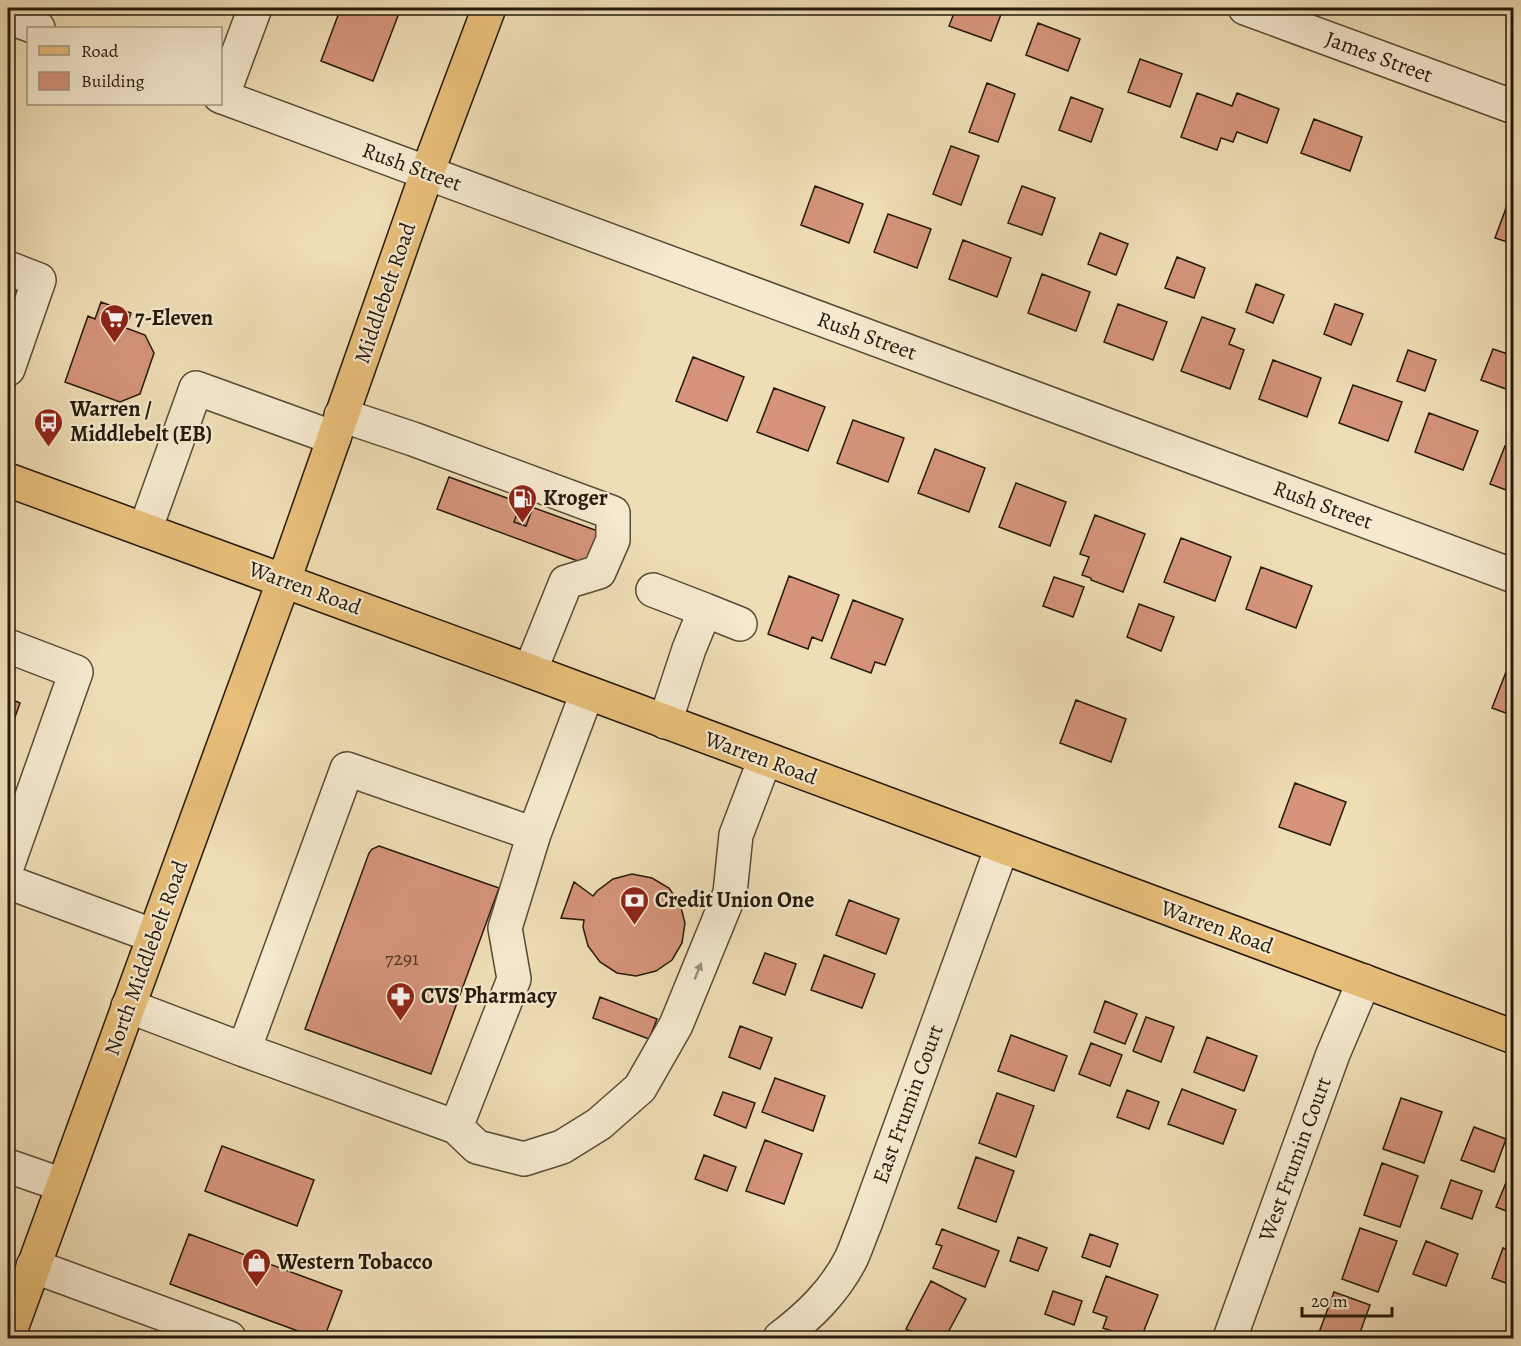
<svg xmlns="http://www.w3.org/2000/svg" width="1521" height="1346" font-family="Alegreya,serif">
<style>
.building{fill:#d5947b;stroke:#261a0c;stroke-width:1.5}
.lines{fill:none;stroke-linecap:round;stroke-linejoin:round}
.minor-casing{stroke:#584b36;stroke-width:36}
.major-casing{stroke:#261a0c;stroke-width:36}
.minor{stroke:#f5e9cf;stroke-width:33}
.major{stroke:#e8be7a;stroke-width:33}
.oneway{fill:#988c77}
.labels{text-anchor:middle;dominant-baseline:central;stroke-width:4.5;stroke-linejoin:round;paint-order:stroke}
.number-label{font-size:20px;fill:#523828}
.street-label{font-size:22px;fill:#261a0c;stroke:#f5e9cf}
.poi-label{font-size:22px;font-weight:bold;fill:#261a0c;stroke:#f5e9cf;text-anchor:start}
</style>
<rect width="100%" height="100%" fill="#efddb5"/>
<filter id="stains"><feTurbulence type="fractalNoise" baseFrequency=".00333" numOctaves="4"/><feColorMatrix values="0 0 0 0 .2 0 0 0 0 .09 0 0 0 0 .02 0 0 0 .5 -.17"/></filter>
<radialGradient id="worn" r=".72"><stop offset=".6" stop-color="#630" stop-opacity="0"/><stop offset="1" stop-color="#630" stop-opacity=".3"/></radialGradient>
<path class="building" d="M 333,8 L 401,8 L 373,81 L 321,61 L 340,10 Z
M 956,8 L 999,8 L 1003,9 L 991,41 L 949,26 Z
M 1038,23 L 1080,39 L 1068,71 L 1026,55 Z
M 1140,59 L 1182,74 L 1170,107 L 1128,92 Z
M 987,83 L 1015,94 L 998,142 L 969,132 Z
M 1197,93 L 1232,106 L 1237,93 L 1279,109 L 1267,143 L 1237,132 L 1233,142 L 1221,138 L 1217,150 L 1181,137 Z
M 1071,97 L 1103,109 L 1091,142 L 1059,130 Z
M 1314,119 L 1362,137 L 1350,171 L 1301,153 Z
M 951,146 L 979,156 L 961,205 L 933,194 Z
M 815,186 L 863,204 L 849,243 L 801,225 Z
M 1022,186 L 1055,198 L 1042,235 L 1008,223 Z
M 1509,200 L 1514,202 L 1514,244 L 1495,238 Z
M 888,214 L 931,229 L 917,268 L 874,252 Z
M 1100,233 L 1128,244 L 1116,275 L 1088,264 Z
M 963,240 L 1011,258 L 997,297 L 949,279 Z
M 1177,257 L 1205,268 L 1194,298 L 1165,288 Z
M 1042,274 L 1090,292 L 1076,331 L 1028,313 Z
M 1256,284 L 1284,295 L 1273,323 L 1246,312 Z
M 101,302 L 131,313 L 126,328 L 145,335 L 154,353 L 140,394 L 120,402 L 65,382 L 88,316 L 95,319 Z
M 1118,304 L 1167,322 L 1153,360 L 1104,342 Z
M 1335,304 L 1363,314 L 1351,345 L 1324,334 Z
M 1202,317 L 1235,329 L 1229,344 L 1244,350 L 1230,389 L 1181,371 Z
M 1493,349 L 1514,356 L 1514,378 L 1509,390 L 1481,380 Z
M 1408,350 L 1436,360 L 1425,391 L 1397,381 Z
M 693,357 L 744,377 L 727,421 L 676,401 Z
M 1273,360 L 1321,378 L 1307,417 L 1259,399 Z
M 1353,385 L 1402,402 L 1388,441 L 1339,423 Z
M 774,388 L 825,407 L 808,451 L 757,432 Z
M 1429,413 L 1478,431 L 1463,470 L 1415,452 Z
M 853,420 L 904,438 L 888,482 L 837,463 Z
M 1505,446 L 1514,449 L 1514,493 L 1490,484 Z
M 935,449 L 985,468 L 969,512 L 918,493 Z
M 449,477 L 606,534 L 594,567 L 437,509 Z
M 528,483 L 540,488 L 526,526 L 514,522 Z
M 1016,483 L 1066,502 L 1050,546 L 999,527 Z
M 1095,515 L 1145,534 L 1123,592 L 1091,580 L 1091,578 L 1082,575 L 1089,557 L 1080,554 Z
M 1181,538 L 1231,557 L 1215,601 L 1164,582 Z
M 1261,567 L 1312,586 L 1296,628 L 1246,609 Z
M 789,576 L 839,595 L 822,641 L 812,637 L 808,649 L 768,634 Z
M 1054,577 L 1084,587 L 1073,617 L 1043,606 Z
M 853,600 L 903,619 L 885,665 L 875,662 L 871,673 L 831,658 Z
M 1139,604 L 1174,617 L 1161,651 L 1127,637 Z
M 1508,667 L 1514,669 L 1514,716 L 1492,708 Z
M 8,698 L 20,703 L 8,737 Z
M 1076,700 L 1126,719 L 1111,762 L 1060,743 Z
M 1295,783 L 1346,802 L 1330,845 L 1279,827 Z
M 379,846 L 499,888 L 431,1074 L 305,1029 L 369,853 L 372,849 Z
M 632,874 L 652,878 L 669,888 L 680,904 L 685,923 L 682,943 L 672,960 L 656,971 L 636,976 L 617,973 L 600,962 L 588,946 L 583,927 L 584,920 L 561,918 L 574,882 L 593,896 L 597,891 L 613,879 Z
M 849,900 L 899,919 L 886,954 L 836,935 Z
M 765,953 L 796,964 L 785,995 L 753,983 Z
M 824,955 L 875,974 L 862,1008 L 811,990 Z
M 600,997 L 657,1019 L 649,1039 L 593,1018 Z
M 1105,1001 L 1137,1014 L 1125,1044 L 1094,1032 Z
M 1146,1017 L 1174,1027 L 1161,1062 L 1133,1051 Z
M 740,1026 L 772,1038 L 760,1069 L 729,1057 Z
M 1011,1035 L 1067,1056 L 1054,1091 L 998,1071 Z
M 1207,1037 L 1257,1056 L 1244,1091 L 1194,1072 Z
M 1091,1043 L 1122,1055 L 1110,1086 L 1079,1074 Z
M 775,1078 L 825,1096 L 813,1131 L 762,1112 Z
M 1182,1089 L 1236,1110 L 1223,1144 L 1168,1124 Z
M 1127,1090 L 1159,1102 L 1149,1129 L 1117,1117 Z
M 723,1092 L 755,1103 L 746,1128 L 714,1115 Z
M 997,1093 L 1034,1106 L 1016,1157 L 979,1143 Z
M 1401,1098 L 1442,1112 L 1424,1163 L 1383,1149 Z
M 1474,1127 L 1506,1139 L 1494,1172 L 1461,1160 Z
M 765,1140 L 802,1154 L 784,1204 L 746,1191 Z
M 222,1146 L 314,1180 L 297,1226 L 205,1191 Z
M 704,1155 L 736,1167 L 727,1191 L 695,1179 Z
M 976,1157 L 1014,1171 L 996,1222 L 958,1208 Z
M 1382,1163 L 1418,1176 L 1400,1227 L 1364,1215 Z
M 1510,1173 L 1514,1174 L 1514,1214 L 1496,1207 Z
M 1451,1180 L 1482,1191 L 1472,1219 L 1441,1208 Z
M 1360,1228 L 1397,1241 L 1378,1292 L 1342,1279 Z
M 942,1229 L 999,1251 L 985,1287 L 933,1268 L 942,1246 L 936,1244 Z
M 189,1234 L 342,1291 L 324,1338 L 317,1338 L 170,1284 Z
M 1090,1234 L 1118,1244 L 1110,1267 L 1082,1257 Z
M 1018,1237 L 1047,1248 L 1038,1271 L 1010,1261 Z
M 1426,1241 L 1458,1254 L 1446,1286 L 1413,1274 Z
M 1503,1248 L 1514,1252 L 1514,1286 L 1492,1278 Z
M 1106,1276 L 1158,1295 L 1141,1338 L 1131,1338 L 1103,1328 L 1107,1317 L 1093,1312 Z
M 931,1281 L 966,1299 L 945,1338 L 924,1338 L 906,1329 Z
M 1053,1291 L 1082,1301 L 1074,1325 L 1045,1314 Z
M 1334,1292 L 1370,1305 L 1358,1338 L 1317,1338 Z"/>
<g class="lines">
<defs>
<path id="minor" d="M 1245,8 L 1514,107
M 8,17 L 38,28
M 220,96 L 1514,576
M 222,97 L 255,8
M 8,268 L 39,280 L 8,369
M 341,415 L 413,439 L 613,513 L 613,540 L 599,572 L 566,582 L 530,671
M 145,530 L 196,388 L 334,438
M 653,590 L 705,610 L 689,649 L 665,722
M 705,610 L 740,624
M 8,646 L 76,672 L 8,864
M 534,834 L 347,769 L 244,1050 L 456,1127 L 514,979 L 505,928 L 534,834 L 587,693
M 8,882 L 154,936
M 128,1006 L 244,1050
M 456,1127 L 477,1147 L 524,1159 L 562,1147 L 599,1124 L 640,1088 L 676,1025 L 730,893 L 736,835 L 765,759
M 8,1166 L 63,1185
M 33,1266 L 229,1338
M 780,1338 C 809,1316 834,1292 851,1259 C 856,1248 860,1236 865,1224 L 1002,847
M 1230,1338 L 1333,1054 L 1364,981"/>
<path id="major" d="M 8,480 L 530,671 L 1514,1037
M 8,1337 L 284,580 L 427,173 L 489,8"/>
</defs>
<use href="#minor" class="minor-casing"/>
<use href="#major" class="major-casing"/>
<use href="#minor" class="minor"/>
<use href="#major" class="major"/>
</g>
<defs><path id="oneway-solid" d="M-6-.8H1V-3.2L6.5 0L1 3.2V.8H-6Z" transform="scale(1.5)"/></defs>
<use class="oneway" href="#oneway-solid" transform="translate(698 971) rotate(-68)"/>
<defs>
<symbol id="supermarket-pin" viewBox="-11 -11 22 30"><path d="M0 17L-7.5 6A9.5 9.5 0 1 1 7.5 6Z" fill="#8f2418" stroke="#f5e9cf"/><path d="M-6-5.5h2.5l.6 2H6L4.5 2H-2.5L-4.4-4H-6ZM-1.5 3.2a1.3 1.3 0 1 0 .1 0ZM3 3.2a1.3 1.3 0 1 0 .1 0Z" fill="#fff"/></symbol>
<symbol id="bus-pin" viewBox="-11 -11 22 30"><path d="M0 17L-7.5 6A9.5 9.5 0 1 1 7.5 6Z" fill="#8f2418" stroke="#f5e9cf"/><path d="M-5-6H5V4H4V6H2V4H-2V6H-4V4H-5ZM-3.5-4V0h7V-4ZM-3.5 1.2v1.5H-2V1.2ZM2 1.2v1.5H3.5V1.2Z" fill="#fff"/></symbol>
<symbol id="fuel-pin" viewBox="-11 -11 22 30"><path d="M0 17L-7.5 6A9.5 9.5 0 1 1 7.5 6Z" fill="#8f2418" stroke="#f5e9cf"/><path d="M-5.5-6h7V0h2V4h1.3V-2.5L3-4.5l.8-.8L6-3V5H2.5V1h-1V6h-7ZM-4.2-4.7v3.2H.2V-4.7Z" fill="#fff"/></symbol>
<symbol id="bank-pin" viewBox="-11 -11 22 30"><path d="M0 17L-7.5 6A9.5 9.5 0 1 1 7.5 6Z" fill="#8f2418" stroke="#f5e9cf"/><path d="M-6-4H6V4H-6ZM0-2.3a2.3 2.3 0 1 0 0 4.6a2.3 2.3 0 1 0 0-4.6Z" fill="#fff"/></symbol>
<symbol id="pharmacy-pin" viewBox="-11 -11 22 30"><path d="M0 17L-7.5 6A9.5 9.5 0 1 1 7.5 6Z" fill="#8f2418" stroke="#f5e9cf"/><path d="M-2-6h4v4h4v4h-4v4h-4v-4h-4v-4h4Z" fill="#fff"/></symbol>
<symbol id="shop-pin" viewBox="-11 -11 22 30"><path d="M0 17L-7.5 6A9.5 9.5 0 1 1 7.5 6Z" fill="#8f2418" stroke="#f5e9cf"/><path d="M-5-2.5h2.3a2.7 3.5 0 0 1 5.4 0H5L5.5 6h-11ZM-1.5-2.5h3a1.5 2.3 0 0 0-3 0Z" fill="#fff"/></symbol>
</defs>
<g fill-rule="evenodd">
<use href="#supermarket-pin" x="98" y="302" width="33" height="45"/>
<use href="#bus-pin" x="32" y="406" width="33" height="45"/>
<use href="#fuel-pin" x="506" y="482" width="33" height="45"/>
<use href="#bank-pin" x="618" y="884" width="33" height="45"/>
<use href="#pharmacy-pin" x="384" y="980" width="33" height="45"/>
<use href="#shop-pin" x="240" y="1246" width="33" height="45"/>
</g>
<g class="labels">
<g class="number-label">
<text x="402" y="958">7291</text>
</g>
<g class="street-label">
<text transform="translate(1379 57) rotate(20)">James Street</text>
<text transform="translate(412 167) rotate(20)">Rush Street</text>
<text transform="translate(385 293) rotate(-71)">Middlebelt Road</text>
<text transform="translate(867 336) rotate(20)">Rush Street</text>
<text transform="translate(1323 505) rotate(20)">Rush Street</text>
<text transform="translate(305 588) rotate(20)">Warren Road</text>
<text transform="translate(761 758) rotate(20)">Warren Road</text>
<text transform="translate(1217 927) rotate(20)">Warren Road</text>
<text transform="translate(146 958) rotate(-70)">North Middlebelt Road</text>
<text transform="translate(908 1104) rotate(-70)">East Frumin Court</text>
<text transform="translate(1295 1159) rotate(-70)">West Frumin Court</text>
</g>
<g class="poi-label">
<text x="135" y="318">7-Eleven</text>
<text x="70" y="409">Warren /<tspan x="70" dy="25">Middlebelt (EB)</tspan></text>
<text x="543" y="498">Kroger</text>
<text x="655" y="900">Credit Union One</text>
<text x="421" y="996">CVS Pharmacy</text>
<text x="277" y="1262">Western Tobacco</text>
</g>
</g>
<rect width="1521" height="1346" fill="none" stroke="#efddb5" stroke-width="30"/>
<rect x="9" y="9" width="1503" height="1328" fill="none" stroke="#261a0c" stroke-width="3"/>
<rect x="15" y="15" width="1491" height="1316" fill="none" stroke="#261a0c" stroke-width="1.5"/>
<rect x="27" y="27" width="195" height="78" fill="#f5e9cf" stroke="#a29681" stroke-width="1.5"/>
<rect x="39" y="46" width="30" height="9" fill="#e8be7a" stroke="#a29681" stroke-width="1.5"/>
<text x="81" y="57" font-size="18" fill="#261a0c">Road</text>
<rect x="39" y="72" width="30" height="18" fill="#d5947b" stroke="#a29681" stroke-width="1.5"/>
<text x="81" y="87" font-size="18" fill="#261a0c">Building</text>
<path d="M1302 1307v9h90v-9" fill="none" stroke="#261a0c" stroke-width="3"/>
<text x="1311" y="1307" font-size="18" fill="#261a0c" stroke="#f5e9cf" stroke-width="4.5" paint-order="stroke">20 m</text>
<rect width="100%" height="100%" filter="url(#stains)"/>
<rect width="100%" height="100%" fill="url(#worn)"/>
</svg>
